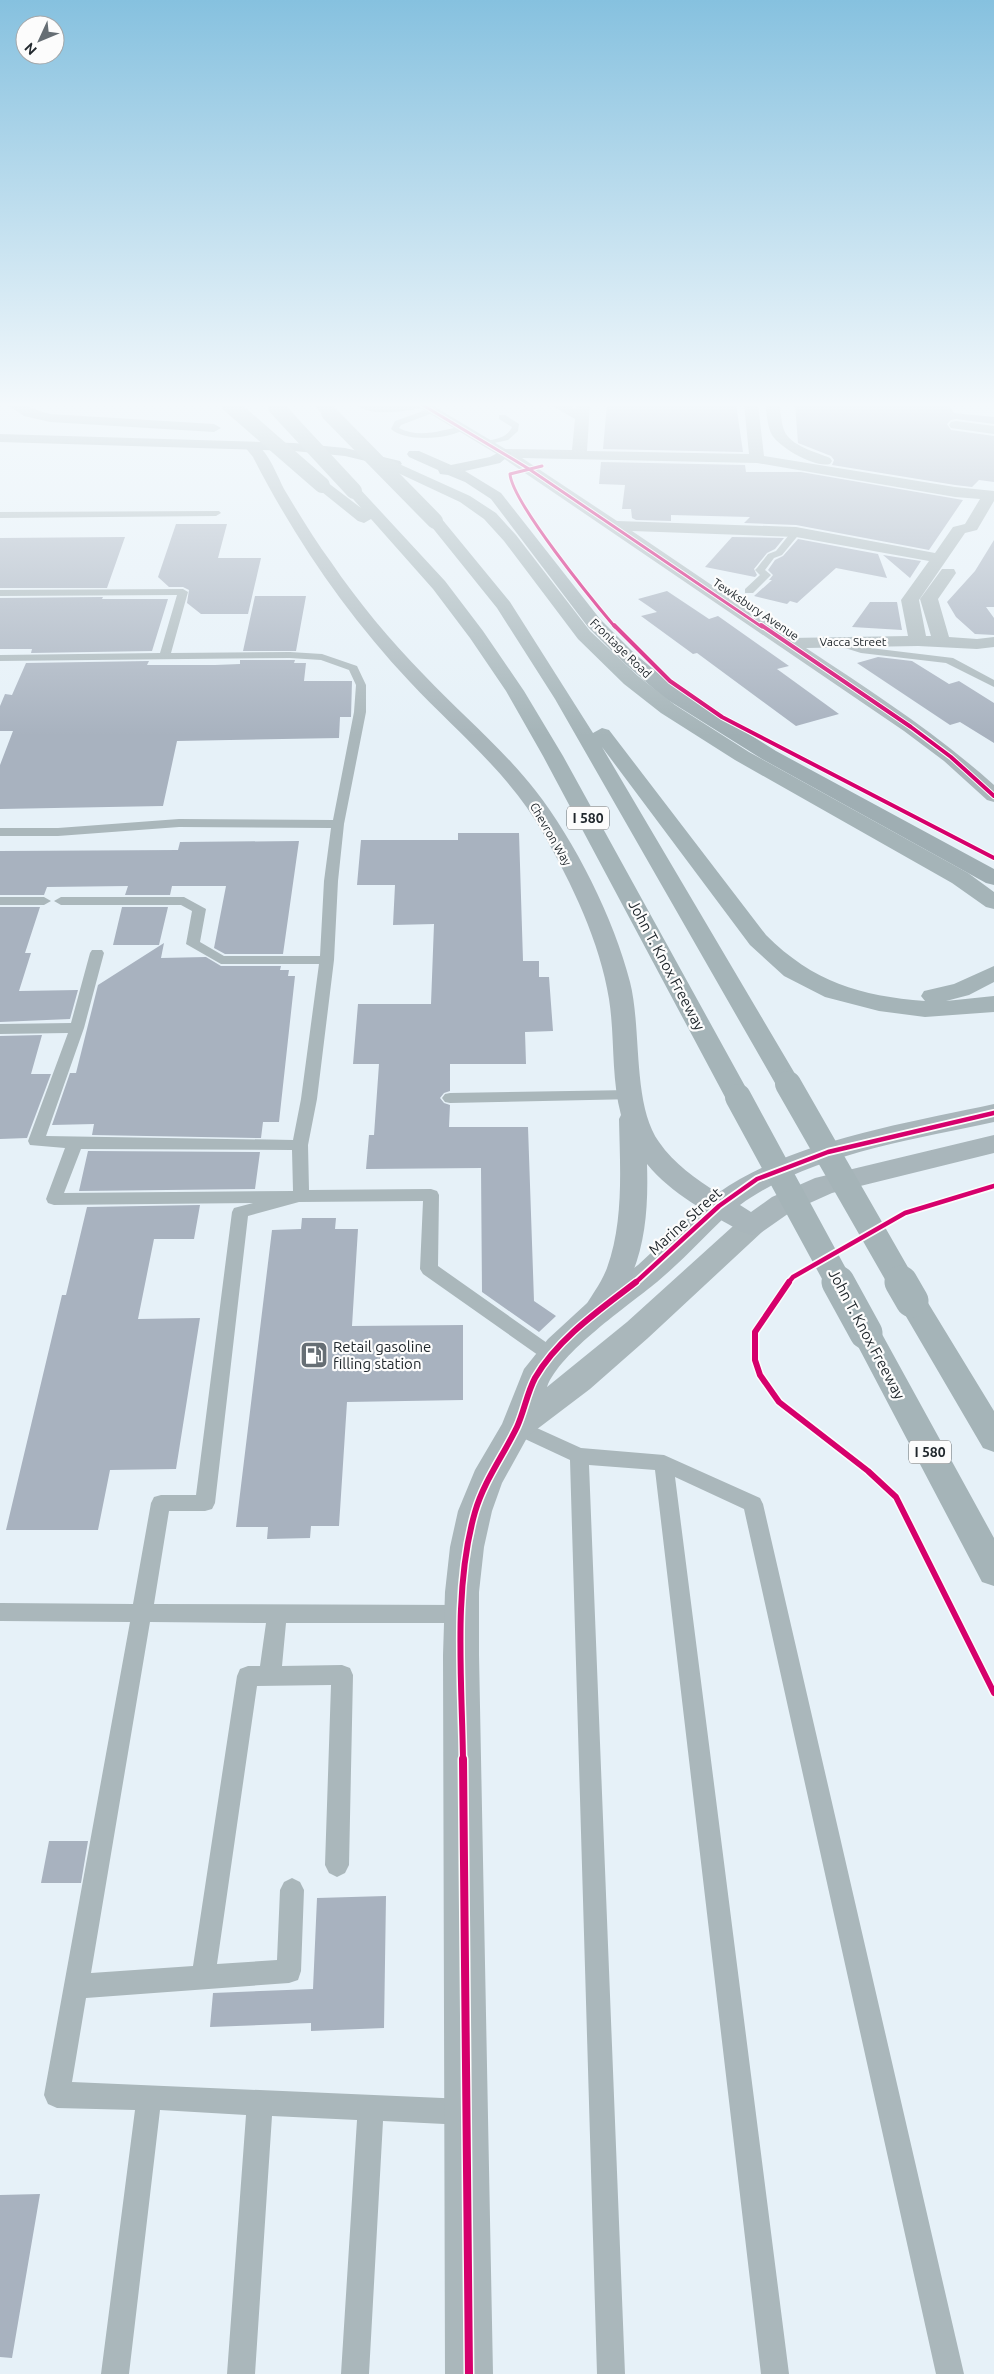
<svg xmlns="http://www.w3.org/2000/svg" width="994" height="2374" font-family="Ubuntu,sans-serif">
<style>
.building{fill:#a8b2bf}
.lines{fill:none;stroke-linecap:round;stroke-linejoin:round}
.path{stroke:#a5b0b3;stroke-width:2;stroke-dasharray:2 2;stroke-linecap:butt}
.lane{fill:#aab7bb;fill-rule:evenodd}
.street{fill:#aab7bb;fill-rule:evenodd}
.secondary{fill:#a9b6bb;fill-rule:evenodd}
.primary{fill:#9faeb3;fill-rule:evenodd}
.highway{fill:#a5b4b8;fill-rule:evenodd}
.highway-bridge-far2{stroke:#a5b4b8;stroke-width:16}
.highway-bridge-far1{stroke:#a5b4b8;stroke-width:26}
.highway-bridge{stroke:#a5b4b8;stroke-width:33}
.cycleway-far4-casing{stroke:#fcfcfc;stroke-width:5}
.cycleway-far3-casing{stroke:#fcfcfc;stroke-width:6}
.cycleway-far2-casing{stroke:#fcfcfc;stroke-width:8}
.cycleway-far1-casing{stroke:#fcfcfc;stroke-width:9}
.cycleway-casing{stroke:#fcfcfc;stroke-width:11}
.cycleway-far4{stroke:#d6006c;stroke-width:3}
.cycleway-far3{stroke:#d6006c;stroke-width:4}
.cycleway-far2{stroke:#d6006c;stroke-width:4.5}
.cycleway-far1{stroke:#d6006c;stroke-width:6}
.cycleway{stroke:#d6006c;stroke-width:8}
.labels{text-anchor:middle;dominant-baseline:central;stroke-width:4.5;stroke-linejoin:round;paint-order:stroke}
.far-street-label{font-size:12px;fill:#21282d;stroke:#fcfcfc}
.shield{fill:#fcfcfc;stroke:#63686b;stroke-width:1}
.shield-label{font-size:14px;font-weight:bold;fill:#21282d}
.street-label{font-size:15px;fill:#21282d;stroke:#fcfcfc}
.poi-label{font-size:15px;fill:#21282d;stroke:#fcfcfc;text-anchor:start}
</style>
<rect width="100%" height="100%" fill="#e6f1f8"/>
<path class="building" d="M 607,404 L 736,404 L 743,452 L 603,449 Z
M 795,404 L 948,404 L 954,413 L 994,417 L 994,424 L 956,419 L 951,420 L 947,424 L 951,430 L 994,436 L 994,482 L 979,480 L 972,487 L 955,485 L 832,465 L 834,460 L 831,456 L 798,443 Z
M 601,462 L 745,465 L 746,472 L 801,472 L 963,500 L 929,550 L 796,525 L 744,523 L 750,517 L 671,515 L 671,521 L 636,520 L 632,518 L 631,509 L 622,509 L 625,485 L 599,484 Z
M 176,524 L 227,524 L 218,558 L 261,558 L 248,614 L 201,614 L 187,603 L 189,590 L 183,587 L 169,587 L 158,577 Z
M 125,537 L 107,588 L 0,588 L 0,538 Z
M 732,537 L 784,538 L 775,549 L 767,553 L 754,569 L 757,575 L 755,577 L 705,567 Z
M 798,539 L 878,554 L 887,578 L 836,568 L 797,603 L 790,601 L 787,604 L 754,596 L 772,580 L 769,580 L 773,575 L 768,570 L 775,560 L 783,556 Z
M 994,540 L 994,607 L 986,607 L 994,618 L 994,635 L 975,634 L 956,617 L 947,602 L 975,571 Z
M 883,555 L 921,561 L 910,578 Z
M 667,591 L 709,619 L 718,616 L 789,666 L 777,669 L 839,714 L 796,726 L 697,653 L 693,654 L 641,616 L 657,612 L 638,599 Z
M 255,596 L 306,596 L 296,651 L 243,651 Z
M 103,597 L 102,599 L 168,599 L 152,651 L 31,653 L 32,649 L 0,649 L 0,598 Z
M 870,602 L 897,602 L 902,630 L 852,627 Z
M 878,657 L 912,661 L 949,684 L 959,681 L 994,703 L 994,743 L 960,722 L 950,725 L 857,663 Z
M 240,660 L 295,660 L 294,663 L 306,663 L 304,681 L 352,681 L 351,717 L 340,717 L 339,738 L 177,741 L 163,806 L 0,809 L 0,765 L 13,731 L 0,731 L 0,706 L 5,694 L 12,695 L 26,663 L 149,661 L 147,665 L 215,665 L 240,664 Z
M 458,833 L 519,833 L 523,961 L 539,961 L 539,977 L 549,977 L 553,1031 L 525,1032 L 526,1064 L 450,1064 L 450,1091 L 444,1093 L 440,1098 L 444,1103 L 450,1105 L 449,1127 L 528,1127 L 534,1301 L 556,1316 L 539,1332 L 482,1292 L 481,1168 L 366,1169 L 369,1135 L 374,1135 L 379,1064 L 353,1064 L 358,1004 L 431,1004 L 434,924 L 393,925 L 395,885 L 357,885 L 361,840 L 458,840 Z
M 299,841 L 283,954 L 225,954 L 214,948 L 226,886 L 172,886 L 170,895 L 125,895 L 128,886 L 47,887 L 44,895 L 0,895 L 0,851 L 178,850 L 180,842 Z
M 0,907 L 40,907 L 25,953 L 31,953 L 19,991 L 78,990 L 70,1019 L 0,1022 Z
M 122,907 L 168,907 L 159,945 L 113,945 Z
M 164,943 L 161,958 L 206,957 L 221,966 L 281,966 L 280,970 L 289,970 L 288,976 L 295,976 L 279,1122 L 263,1122 L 261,1138 L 92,1135 L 94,1124 L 52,1125 L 70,1073 L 76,1073 L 98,985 Z
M 42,1035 L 31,1074 L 51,1074 L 27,1138 L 0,1139 L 0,1036 Z
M 88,1151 L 260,1152 L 255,1189 L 79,1191 Z
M 200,1205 L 194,1239 L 154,1239 L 138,1319 L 200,1318 L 176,1469 L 110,1470 L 98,1530 L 6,1530 L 62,1295 L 66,1295 L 87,1207 Z
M 302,1218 L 336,1218 L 335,1229 L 358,1229 L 352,1326 L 463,1325 L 463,1400 L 347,1402 L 339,1526 L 311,1526 L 310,1538 L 267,1539 L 268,1527 L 236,1527 L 272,1230 L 301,1229 Z
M 49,1841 L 88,1841 L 81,1883 L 41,1883 Z
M 386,1896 L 384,2028 L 311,2031 L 311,2023 L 210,2027 L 213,1993 L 313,1989 L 317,1898 Z
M 40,2194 L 12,2358 L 0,2357 L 0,2195 Z"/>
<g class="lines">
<path class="path" d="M 924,404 L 928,415 L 937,418"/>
<path class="lane" d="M 432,408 L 435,408 L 435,412 L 401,425 L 399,428 C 419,439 442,430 463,426 L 467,428 C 452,439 406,443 391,429 L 395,421 Z
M 499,415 L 505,415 L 519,424 L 518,431 L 508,440 L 485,445 L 485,441 C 496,439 507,438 512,427 L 499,419 Z
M 219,511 L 221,513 L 216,516 L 0,518 L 0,512 Z
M 793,530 L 801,532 L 782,555 L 774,558 L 765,570 L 771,575 L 753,593 L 745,593 L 745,589 L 760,575 L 755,570 L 757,568 L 768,554 L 776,551 Z
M 183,589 L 188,592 L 171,653 L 290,652 L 322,654 L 357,666 L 366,685 L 366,712 L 344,824 L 338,881 L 334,960 L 317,1099 L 308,1145 L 309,1190 L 431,1189 L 437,1191 L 439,1195 L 438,1266 L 557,1350 L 560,1355 L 557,1360 L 551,1362 L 545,1360 L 423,1274 L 420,1269 L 423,1201 L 299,1202 L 248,1216 L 215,1503 L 212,1509 L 205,1511 L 169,1511 L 154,1604 L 461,1605 L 468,1607 L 471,1614 L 468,1621 L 461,1623 L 286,1623 L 282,1666 L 342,1665 L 350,1668 L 353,1675 L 349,1865 L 345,1873 L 337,1877 L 329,1873 L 325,1865 L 331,1685 L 257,1686 L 217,1964 L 277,1960 L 280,1890 L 284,1882 L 292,1878 L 300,1882 L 304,1890 L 301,1971 L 298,1980 L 289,1983 L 86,1998 L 72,2082 L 465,2099 L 474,2103 L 478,2112 L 474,2121 L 465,2125 L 383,2121 L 369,2374 L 341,2374 L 357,2120 L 272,2116 L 255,2374 L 227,2374 L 246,2115 L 160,2110 L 129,2374 L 101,2374 L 135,2110 L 57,2108 L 48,2104 L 44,2095 L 130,1622 L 0,1621 L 0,1603 L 133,1604 L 151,1503 L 154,1497 L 161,1495 L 196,1495 L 232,1212 L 234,1208 L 253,1203 L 54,1205 L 48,1203 L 46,1199 L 65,1148 L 30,1145 L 28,1141 L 68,1033 L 0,1034 L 0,1024 L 71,1023 L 90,953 L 92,950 L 102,950 L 104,953 L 84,1028 L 46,1136 L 293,1140 L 301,1099 L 319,964 L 221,964 L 186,944 L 192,911 L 181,905 L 61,905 L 54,901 L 61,897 L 184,897 L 206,909 L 200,942 L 224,956 L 320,956 L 324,881 L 331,828 L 179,827 L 58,836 L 0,836 L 0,828 L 58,828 L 179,819 L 333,820 L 354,712 L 356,685 L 349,670 L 321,660 L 290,658 L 0,661 L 0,655 L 160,653 L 177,595 L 0,596 L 0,590 ZM 81,1149 L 292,1150 L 293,1191 L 64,1193 ZM 150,1622 L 266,1623 L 260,1666 L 248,1666 L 240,1669 L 237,1676 L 193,1966 L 91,1973 Z
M 833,638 L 862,647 L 953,658 L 994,680 L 994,687 L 946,663 L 861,653 L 829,643 L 829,639 Z
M 0,897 L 44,897 L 51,901 L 44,905 L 0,905 Z
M 631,1090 L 636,1091 L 639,1095 L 636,1099 L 450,1103 L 445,1102 L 442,1098 L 445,1094 L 450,1093 Z
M 517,1419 L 581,1448 L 664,1455 L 760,1498 L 763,1504 L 964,2374 L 936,2374 L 744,1509 L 675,1477 L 789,2374 L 761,2374 L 655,1470 L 589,1465 L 625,2374 L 597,2374 L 570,1460 L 510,1432 L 508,1427 L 510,1422 Z"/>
<path class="street" d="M 549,404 L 566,404 L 576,409 L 576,404 L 590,404 L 587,451 L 749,454 L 744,404 L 758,404 L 764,456 L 955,487 L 994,491 L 994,501 L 977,530 L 965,533 L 919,600 L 926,636 L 931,636 L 920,599 L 942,569 L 954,569 L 956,573 L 938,599 L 949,637 L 977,639 L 994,637 L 994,647 L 977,649 L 918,646 L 806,648 C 871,691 936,733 994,785 L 994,802 L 987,800 L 944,761 L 904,731 L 500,456 L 498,453 L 505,449 L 572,450 L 575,419 ZM 522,458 L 757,463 L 955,497 L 980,499 L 965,524 L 953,527 L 935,553 L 796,527 L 617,521 ZM 632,531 L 796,537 L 929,561 L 901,600 L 908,636 L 790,638 Z
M 765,404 L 779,404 C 781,412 781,422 784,430 C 790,446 816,452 830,458 L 832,461 L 830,464 C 815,468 780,448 772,435 C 767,426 767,414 765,404 Z
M 956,421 L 994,426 L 994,434 L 951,428 L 949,425 L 951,422 Z
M 719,1196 L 729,1199 L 733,1206 L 729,1213 C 705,1236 682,1261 657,1282 C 628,1306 560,1352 547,1387 L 627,1322 L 742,1218 L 752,1215 L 762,1218 L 766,1225 L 762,1232 L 648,1338 L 590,1389 L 528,1436 L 502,1483 L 492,1511 L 484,1547 L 479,1592 L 479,1655 L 493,2374 L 445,2374 L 443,1655 L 445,1592 L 450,1547 L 458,1511 L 475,1470 L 502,1424 L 524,1369 L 548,1339 L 586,1304 L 638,1265 L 709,1199 Z"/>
<path class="secondary" d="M 414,404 L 430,404 L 512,453 L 510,456 L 500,456 Z
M 251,442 C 257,443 261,448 265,453 C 273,464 278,477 284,489 C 299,514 314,539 331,562 C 358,602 390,640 424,675 C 461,714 502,748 535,790 C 575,841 614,919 630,982 C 642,1029 632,1104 659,1142 C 674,1164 696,1179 718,1193 C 791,1141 907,1123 994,1104 L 994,1122 C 912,1140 808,1155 740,1205 L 751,1212 L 772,1197 L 815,1178 L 994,1135 L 994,1153 L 832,1193 L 792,1211 L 762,1232 L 752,1235 L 742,1232 C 709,1213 671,1194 647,1164 C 649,1226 642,1268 608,1320 L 597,1323 L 586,1320 L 582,1312 C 590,1297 601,1284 607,1268 C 624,1221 620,1168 619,1119 L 621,1115 C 611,1077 615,1037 609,999 C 600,942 572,884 543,833 C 510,774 456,731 410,682 C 347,615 295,539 253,457 L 244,446 Z"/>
<path class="primary" d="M 0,434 L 294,443 L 345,448 L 400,461 L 402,464 L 395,468 L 345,456 L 294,451 L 0,442 Z
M 505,449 L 512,453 L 500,463 L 465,471 L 501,493 L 600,619 L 634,653 L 677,689 L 776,751 L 994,869 L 994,885 L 986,883 L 762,759 L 663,697 L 622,661 L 588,627 L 491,499 L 465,482 L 448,475 L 440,474 L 438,470 L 409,457 L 407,454 L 409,451 L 419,451 L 451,465 L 490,457 Z"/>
<path class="highway" d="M 6,404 C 22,402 34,410 50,414 L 214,424 L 221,428 L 214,432 L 50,422 L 24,416 Z
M 313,404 L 327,404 L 336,413 L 329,417 L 324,416 Z
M 356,404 L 427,404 L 425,407 C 409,411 368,418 356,404 Z
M 386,458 L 470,496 L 496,513 L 516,535 L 590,631 L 638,676 L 675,705 L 749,752 L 968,873 L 994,892 L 994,909 L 986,907 L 952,883 L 735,760 L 661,713 L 624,684 L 578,639 L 504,541 L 484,519 L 460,502 L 381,465 L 379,462 Z
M 322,480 L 327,482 L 361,508 L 346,491 L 349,488 L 359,488 L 445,581 L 483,631 L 524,691 L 563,756 L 751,1097 L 747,1103 L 738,1106 L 729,1103 L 725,1097 L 543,756 L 506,691 L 470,638 L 433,589 L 371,519 L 364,523 L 358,521 L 317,488 L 314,485 L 317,482 Z
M 435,516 L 441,518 L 510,602 L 593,733 L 602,728 L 609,730 L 766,935 C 813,982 860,996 925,1001 L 921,996 L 924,991 L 954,984 L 994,966 L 994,982 L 969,995 L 946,1001 L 994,996 L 994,1012 L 925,1017 L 879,1011 L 825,997 L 784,976 L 750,945 L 602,747 L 801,1084 L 797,1090 L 788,1092 L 779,1090 L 555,699 L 497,608 L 427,521 L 429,518 Z
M 912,1290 L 922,1293 L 994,1411 L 994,1452 L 983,1448 L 897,1301 L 902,1293 Z
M 866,1321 L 877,1325 L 994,1538 L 994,1586 L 982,1582 L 851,1333 L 855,1325 Z"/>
<path class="highway-bridge-far2" d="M 230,405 L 322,485
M 276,407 L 354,491
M 329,413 L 435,521"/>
<path class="highway-bridge-far1" d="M 788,1084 L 902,1283
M 738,1097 L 839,1283"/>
<path class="highway-bridge" d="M 838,1282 L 866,1333
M 901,1282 L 912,1301"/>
<defs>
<path id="cycleway-far4" d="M 421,404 L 529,469 L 762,627
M 542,466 L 510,474 C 512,502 593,601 615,627"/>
<path id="cycleway-far3" d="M 614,625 L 670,681 L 722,717 L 994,858
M 761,625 L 911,727 L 951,757 L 994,796"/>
<path id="cycleway-far2" d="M 635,1283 L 719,1206 L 757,1179 L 828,1152 L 994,1113
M 788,1283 L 793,1277 L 905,1213 L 994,1186"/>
<path id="cycleway-far1" d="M 789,1282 L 755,1332 L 755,1360 L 760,1375 L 779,1402 L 868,1471 L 896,1497 L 994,1693
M 463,1760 C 462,1680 453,1589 475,1512 C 484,1481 503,1456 517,1427 C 524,1412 527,1393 535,1378 C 558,1338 601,1309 636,1282"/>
<path id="cycleway" d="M 463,1759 L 469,2374"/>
</defs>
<use href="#cycleway-far4" class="cycleway-far4-casing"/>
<use href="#cycleway-far3" class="cycleway-far3-casing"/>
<use href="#cycleway-far2" class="cycleway-far2-casing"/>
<use href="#cycleway-far1" class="cycleway-far1-casing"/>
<use href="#cycleway" class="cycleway-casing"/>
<use href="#cycleway-far4" class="cycleway-far4"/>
<use href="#cycleway-far3" class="cycleway-far3"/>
<use href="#cycleway-far2" class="cycleway-far2"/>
<use href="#cycleway-far1" class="cycleway-far1"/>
<use href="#cycleway" class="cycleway"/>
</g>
<linearGradient id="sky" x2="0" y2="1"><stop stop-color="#86c1df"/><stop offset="0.55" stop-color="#f4f9fc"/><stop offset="1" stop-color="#f4f9fc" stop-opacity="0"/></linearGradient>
<rect width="994" height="736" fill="url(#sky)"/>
<defs>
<symbol id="fuel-square" viewBox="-11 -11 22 22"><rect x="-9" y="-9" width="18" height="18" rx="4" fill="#666e74" stroke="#fcfcfc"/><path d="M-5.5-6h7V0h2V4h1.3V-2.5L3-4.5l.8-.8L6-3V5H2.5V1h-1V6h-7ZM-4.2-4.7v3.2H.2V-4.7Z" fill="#fff"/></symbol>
</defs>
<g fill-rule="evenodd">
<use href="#fuel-square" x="298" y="1339" width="32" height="32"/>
</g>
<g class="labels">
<g class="far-street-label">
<text transform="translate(756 609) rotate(34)">Tewksbury Avenue</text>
<text x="853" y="641">Vacca Street</text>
<text transform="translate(621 648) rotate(44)">Frontage Road</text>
<text transform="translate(551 834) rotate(60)">Chevron Way</text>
</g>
<g class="shield">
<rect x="567" y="806.5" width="42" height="23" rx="4"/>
<rect x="909" y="1440.5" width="42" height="23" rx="4"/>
</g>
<g class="shield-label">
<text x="588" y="818">I 580</text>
<text x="930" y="1452">I 580</text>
</g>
<g class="street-label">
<text transform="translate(667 965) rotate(62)">John T. Knox Freeway</text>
<text transform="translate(685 1221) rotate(-42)">Marine Street</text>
<text transform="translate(867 1334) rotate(62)">John T. Knox Freeway</text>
</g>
<g class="poi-label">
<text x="333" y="1346">Retail gasoline<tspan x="333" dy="17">filling station</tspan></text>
</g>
</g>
<g transform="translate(40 40) rotate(226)"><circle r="24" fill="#fcfcfc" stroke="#a4a7a9"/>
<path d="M0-4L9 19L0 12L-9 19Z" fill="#666e74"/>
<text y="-8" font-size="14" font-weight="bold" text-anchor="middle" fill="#21282d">N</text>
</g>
</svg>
